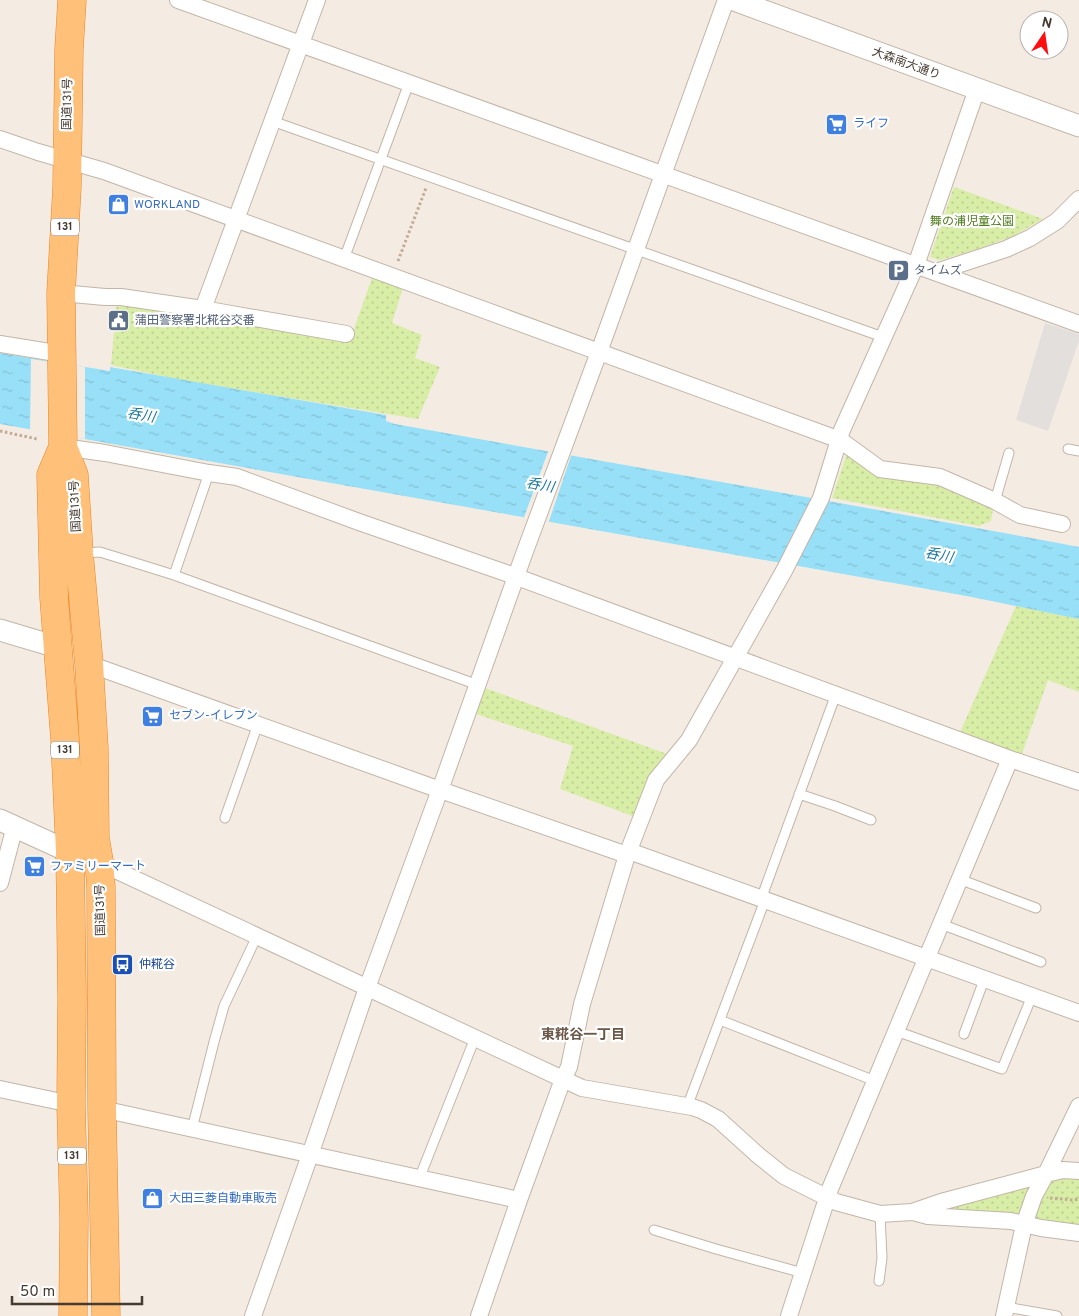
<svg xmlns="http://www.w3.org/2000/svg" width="1079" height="1316" font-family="Overpass,'Noto Sans JP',sans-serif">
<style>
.park{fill:url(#park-dots)}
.parking{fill:#e3dfdc}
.water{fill:url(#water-ripples)}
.pier{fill:#f4ece3}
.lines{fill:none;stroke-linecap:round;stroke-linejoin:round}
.service-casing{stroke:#c3b5a7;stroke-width:11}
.minor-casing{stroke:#c3b5a7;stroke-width:18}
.tertiary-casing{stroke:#c3b5a7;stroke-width:23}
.trunk-casing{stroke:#ef8322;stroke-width:29}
.path{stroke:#c3ab94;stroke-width:3;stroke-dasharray:2.5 2.5;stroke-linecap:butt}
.service{stroke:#fff;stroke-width:9}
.minor{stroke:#fff;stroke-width:16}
.tertiary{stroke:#fff;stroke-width:21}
.trunk{stroke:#ffc079;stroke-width:28}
.labels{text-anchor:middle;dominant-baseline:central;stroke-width:4.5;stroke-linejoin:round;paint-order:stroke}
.shield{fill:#fff;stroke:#7e7670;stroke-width:1}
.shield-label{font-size:11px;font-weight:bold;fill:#463b32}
.street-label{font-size:12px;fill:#463b32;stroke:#fff}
.shop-label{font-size:12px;fill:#366cbe;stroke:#fff;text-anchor:start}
.park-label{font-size:12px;fill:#527e20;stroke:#fff}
.service-label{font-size:12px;fill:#4e5e75;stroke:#fff;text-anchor:start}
.transit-label{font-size:12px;fill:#164399;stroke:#fff;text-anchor:start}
.water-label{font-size:14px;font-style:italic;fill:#1d7a9b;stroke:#fff}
.neighbourhood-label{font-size:14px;font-weight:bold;fill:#6a5748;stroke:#fff}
</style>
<defs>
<pattern id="park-dots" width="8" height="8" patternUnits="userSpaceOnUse" patternTransform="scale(1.25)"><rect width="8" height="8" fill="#d8eda6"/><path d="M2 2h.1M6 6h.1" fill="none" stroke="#bbcc8f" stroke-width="1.8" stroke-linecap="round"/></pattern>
<pattern id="water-ripples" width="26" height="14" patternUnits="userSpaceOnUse" patternTransform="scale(1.25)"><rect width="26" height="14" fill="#97e0f8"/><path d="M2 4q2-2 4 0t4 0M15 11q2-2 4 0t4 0" fill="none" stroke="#84c1d5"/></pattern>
</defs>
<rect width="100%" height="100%" fill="#f4ece3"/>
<path class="park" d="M 954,187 L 1043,219 L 1011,237 L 975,250 L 940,260 L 930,257 Z
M 372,278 L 403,288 L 392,323 L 422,335 L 415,358 L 440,367 L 418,419 L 176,379 L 111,365 L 114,332 L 124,331 L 124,313 L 115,311 L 116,307 L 129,305 L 348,342 L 354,329 Z
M 847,453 L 939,484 L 985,502 L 993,509 L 991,521 L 979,526 L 832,498 Z
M 1016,606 L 1079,619 L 1079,692 L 1048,680 L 1019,762 L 957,739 Z
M 485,688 L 667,754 L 635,817 L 560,789 L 573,746 L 476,714 Z
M 1079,1176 L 1079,1226 L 932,1213 L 1047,1177 Z"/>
<path class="parking" d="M 1045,323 L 1079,334 L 1079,341 L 1048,431 L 1016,420 Z"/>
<path class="water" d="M 0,353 L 110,371 L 110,367 L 386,415 L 386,421 L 395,424 C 623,465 851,504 1079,547 L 1079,619 L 972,597 L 0,424 Z"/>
<path class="pier" d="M 31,359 L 85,367 L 85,439 L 30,430 Z
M 549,449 L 572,453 L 548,524 L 523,520 Z"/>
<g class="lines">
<defs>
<path id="service" d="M 272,121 L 883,337
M 344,259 L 409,83
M 1068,449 L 1079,451
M 995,501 L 1009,453
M 81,553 L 100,552 L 174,575 L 478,685
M 174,575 L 209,473
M 799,794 L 835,806 L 871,820
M 225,818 L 258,724
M 959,879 L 1036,908
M 941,924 L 1041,962
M 720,1020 L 875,1081
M 896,1031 L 1002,1069 L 1032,996
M 964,1034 L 984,980
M 687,1107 L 765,900 L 764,891 L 836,694
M 192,1129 L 214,1042 L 224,1006 L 257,936
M 419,1179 L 475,1038
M 654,1230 L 716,1249 L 803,1273
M 879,1281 L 882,1258 L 880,1214
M 1006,1307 L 1057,1316"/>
<path id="minor" d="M 178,0 L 1079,324
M 0,139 L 38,152 L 104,171 L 840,440 L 880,469 L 940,477 L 995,501 L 1020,515 L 1062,524
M 936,272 L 1006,249 L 1030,238 L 1057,221 L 1079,199
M 61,293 L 105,297 L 121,297 L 203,309 L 317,0
M 203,309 L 346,334
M 0,344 L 62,354
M 63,447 L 105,453 L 209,473 L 237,477 L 359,522 L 506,573 L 1010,759 L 1079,782
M 89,664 L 429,786 L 627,855
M 629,851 L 1079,1013
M 94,860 L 582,1088 L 692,1107 L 701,1110 L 718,1119 L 759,1156 L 784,1176 L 836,1202 L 880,1214 L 912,1212 L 941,1202 L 1046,1174 L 1063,1170 L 1079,1171
M 0,883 L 15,826
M 0,1089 L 71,1104
M 102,1109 L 519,1200
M 913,1212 L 928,1216 L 1011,1221 L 1041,1228 L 1079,1233
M 253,1316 L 310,1155 L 367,988 L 445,776 L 524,554 L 599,352 L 726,0
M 479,1316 L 519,1200 L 563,1079 L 569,1067 L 582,1004 L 627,855 L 656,780 L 689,740 L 785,569 L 821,498 L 842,430 L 916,265 L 977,89
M 789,1316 L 830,1189 L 1010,759
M 1004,1316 L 1024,1225 L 1034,1196 L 1046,1174 L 1079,1106"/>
<path id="tertiary" d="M 734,0 L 1079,126
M 0,630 L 57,647
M 0,820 L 70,852"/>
<path id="trunk" d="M 72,0 L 69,49 L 67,187 L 61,293 L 63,447 L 74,475 L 79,553 L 89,664 L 94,748 L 95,838 L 99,861 L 101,887 L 102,1109 L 106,1316
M 63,447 L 51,475 L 54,598 L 65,740 L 70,852 L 72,997 L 71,1104 L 74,1219 L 73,1316"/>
</defs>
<use href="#service" class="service-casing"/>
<use href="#minor" class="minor-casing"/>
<use href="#tertiary" class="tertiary-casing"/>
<use href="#trunk" class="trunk-casing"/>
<path class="path" d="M 398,261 L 426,188
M 0,431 L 37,439
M 1050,1198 L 1073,1200 L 1079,1199"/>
<use href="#service" class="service"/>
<use href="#minor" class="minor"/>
<use href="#tertiary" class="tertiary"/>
<use href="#trunk" class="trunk"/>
</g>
<defs>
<symbol id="supermarket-square" viewBox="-11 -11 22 22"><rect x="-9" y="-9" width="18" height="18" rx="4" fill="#3f7fe0" stroke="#fff"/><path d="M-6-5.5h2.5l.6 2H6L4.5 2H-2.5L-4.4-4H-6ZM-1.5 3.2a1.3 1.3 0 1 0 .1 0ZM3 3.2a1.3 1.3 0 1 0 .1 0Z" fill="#fff"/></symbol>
<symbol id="shop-square" viewBox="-11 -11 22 22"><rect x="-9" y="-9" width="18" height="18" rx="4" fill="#3f7fe0" stroke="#fff"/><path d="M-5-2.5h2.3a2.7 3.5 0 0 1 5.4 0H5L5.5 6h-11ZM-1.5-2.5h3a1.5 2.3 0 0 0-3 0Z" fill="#fff"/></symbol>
<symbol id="parking-square" viewBox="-11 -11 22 22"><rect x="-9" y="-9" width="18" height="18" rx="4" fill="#5c6f8a" stroke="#fff"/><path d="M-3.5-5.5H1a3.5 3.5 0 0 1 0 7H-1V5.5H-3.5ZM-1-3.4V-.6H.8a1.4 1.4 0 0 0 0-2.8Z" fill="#fff"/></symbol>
<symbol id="civic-square" viewBox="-11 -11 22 22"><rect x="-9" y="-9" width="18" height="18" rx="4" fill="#5c6f8a" stroke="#fff"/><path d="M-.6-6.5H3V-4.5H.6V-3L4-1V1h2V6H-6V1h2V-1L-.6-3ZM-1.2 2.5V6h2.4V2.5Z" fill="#fff"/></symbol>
<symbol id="bus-square" viewBox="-11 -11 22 22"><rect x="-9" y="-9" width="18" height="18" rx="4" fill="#1a4fb4" stroke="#fff"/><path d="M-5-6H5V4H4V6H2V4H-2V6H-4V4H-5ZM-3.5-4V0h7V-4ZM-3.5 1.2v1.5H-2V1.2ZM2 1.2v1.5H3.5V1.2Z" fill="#fff"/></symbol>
</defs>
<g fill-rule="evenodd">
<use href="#supermarket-square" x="824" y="112" width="25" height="25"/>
<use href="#shop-square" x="106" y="192" width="25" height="25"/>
<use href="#parking-square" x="886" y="258" width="25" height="25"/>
<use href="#civic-square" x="106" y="308" width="25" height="25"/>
<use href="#supermarket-square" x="140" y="704" width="25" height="25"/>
<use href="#supermarket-square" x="22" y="854" width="25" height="25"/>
<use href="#bus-square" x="110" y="952" width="25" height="25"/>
<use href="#shop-square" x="140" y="1186" width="25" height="25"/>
</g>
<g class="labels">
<g class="shield">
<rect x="51" y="218.5" width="28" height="17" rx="4"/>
<rect x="51" y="741.5" width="28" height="17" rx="4"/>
<rect x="58" y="1147.5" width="28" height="17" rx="4"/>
</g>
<g class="shield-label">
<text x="65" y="227">131</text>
<text x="65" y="750">131</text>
<text x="72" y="1156">131</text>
</g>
<g class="street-label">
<text transform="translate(906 64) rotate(20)">大森南大通り</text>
<text transform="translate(68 104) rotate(-89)">国道131号</text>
<text transform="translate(76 506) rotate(-93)">国道131号</text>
<text transform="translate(101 910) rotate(-91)">国道131号</text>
</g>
<g class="shop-label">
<text x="853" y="124">ライフ</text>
<text x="134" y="205">WORKLAND</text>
<text x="169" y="716">セブン-イレブン</text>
<text x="50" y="867">ファミリーマート</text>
<text x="169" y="1199">大田三菱自動車販売</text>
</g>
<g class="park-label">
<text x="972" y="222">舞の浦児童公園</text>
</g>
<g class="service-label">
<text x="914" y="271">タイムズ</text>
<text x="135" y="321">蒲田警察署北糀谷交番</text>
</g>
<g class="transit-label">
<text x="139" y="965">仲糀谷</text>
</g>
<g class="water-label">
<text transform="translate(141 416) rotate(10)">呑川</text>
<text transform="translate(540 486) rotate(10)">呑川</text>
<text transform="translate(939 556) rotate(11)">呑川</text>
</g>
<g class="neighbourhood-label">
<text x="583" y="1035">東糀谷一丁目</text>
</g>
</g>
<g transform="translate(1044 35) rotate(13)"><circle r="24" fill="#ffffff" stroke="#b5b1ad"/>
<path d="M0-4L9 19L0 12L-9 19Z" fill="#ff0e10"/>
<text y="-8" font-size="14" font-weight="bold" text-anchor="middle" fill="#463b32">N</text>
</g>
<path d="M12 1296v8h130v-8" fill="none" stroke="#463b32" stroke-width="2.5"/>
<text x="20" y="1296" font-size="15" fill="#463b32" stroke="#ffffff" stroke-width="4" paint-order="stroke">50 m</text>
</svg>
